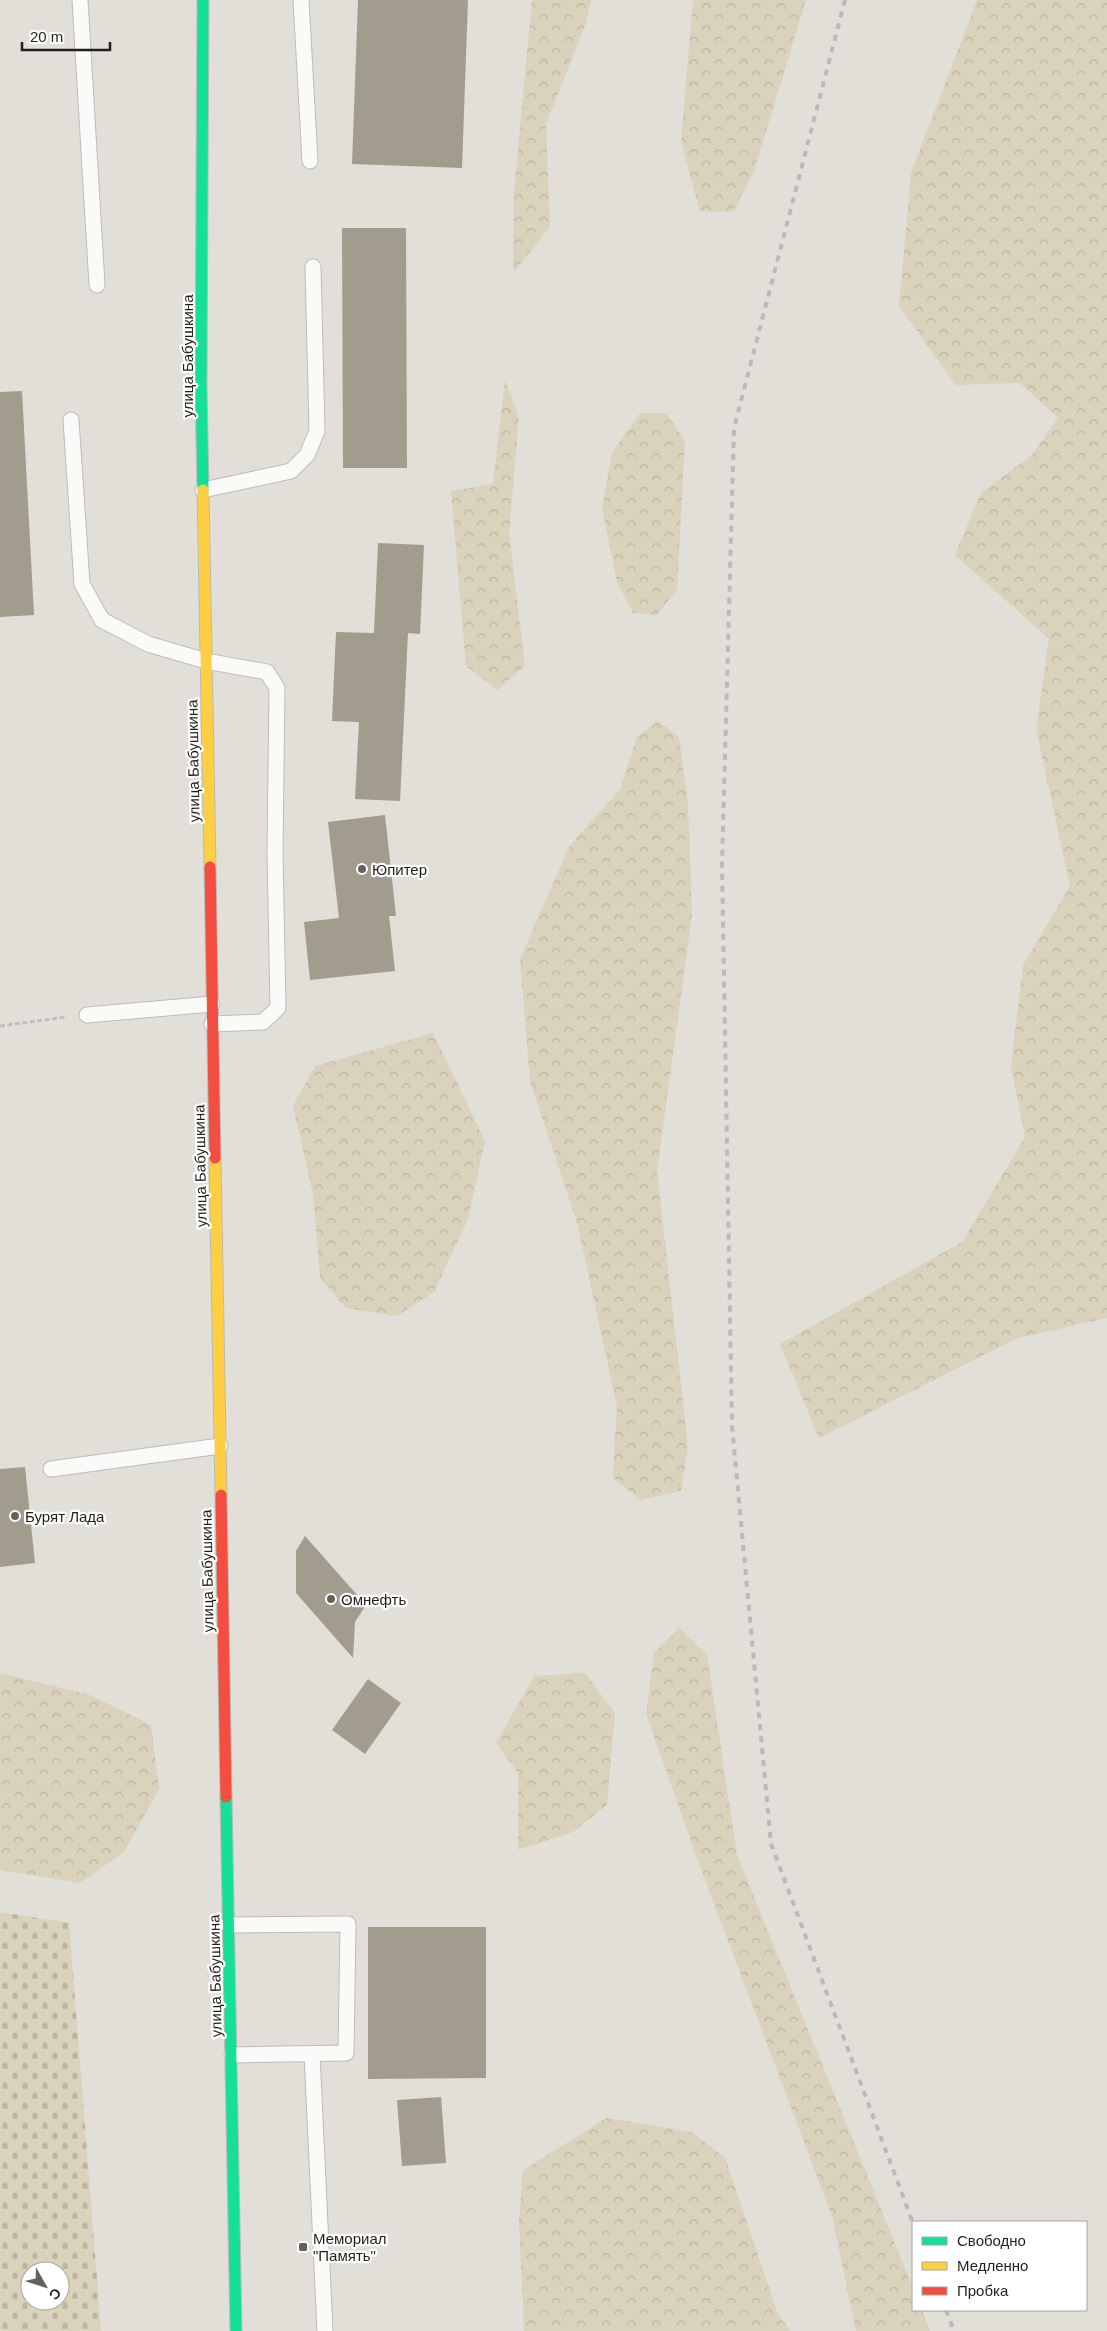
<svg xmlns="http://www.w3.org/2000/svg" width="1107" height="2331" font-family="Helvetica,sans-serif">
<style>
.forest{fill:url(#forest-crowns)}
.cemetery{fill:url(#cemetery-stones);fill-rule:evenodd}
.building{fill:#a19c8e}
.lines{fill:none;stroke-linecap:round;stroke-linejoin:round}
.lane-casing{stroke:#bebcb7;stroke-width:17}
.fast-casing{stroke:#bbbab6;stroke-width:13}
.slow-casing{stroke:#bbbab6;stroke-width:13}
.jam-casing{stroke:#bbbab6;stroke-width:13}
.path{stroke:#bfbebc;stroke-width:3;stroke-dasharray:5 2.5;stroke-linecap:butt}
.lane{stroke:#fafaf9;stroke-width:15}
.fast{stroke:#16e098;stroke-width:11}
.slow{stroke:#ffcf43;stroke-width:11}
.jam{stroke:#f24e42;stroke-width:11}
.rail{stroke:#bbbab9;stroke-width:4;stroke-dasharray:6 6;stroke-linecap:butt}
.poi-dot{fill:#64625c;stroke:#fff;stroke-width:2}
.labels{text-anchor:middle;dominant-baseline:central;stroke-width:4.5;stroke-linejoin:round;paint-order:stroke}
.street-label{font-size:15px;fill:#201f1a;stroke:#fff}
.poi-label{font-size:15px;fill:#201f1a;stroke:#fff;text-anchor:start}
</style>
<defs>
<pattern id="forest-crowns" width="20" height="18" patternUnits="userSpaceOnUse" patternTransform="scale(1.25)"><rect width="20" height="18" fill="#dad2ba"/><path d="M2 6a3 3 0 1 1 6 0M12 15a3 3 0 1 1 6 0" fill="none" stroke="#bbb49f"/></pattern>
<pattern id="cemetery-stones" width="16" height="16" patternUnits="userSpaceOnUse" patternTransform="scale(1.25)"><rect width="16" height="16" fill="#dad2ba"/><path d="M2 7V4a2 2 0 0 1 4 0v3zM10 15v-3a2 2 0 0 1 4 0v3z" fill="#bbb49f"/></pattern>
</defs>
<rect width="100%" height="100%" fill="#e1dfd8"/>
<path class="forest" d="M 532,0 L 591,0 L 586,23 L 546,124 L 550,227 L 513,273 L 514,192 Z
M 693,0 L 806,0 L 754,171 L 733,212 L 700,211 L 681,142 Z
M 977,0 L 1107,0 L 1107,1318 L 1018,1338 L 819,1438 L 780,1344 L 962,1242 L 1025,1137 L 1011,1067 L 1023,965 L 1070,886 L 1036,729 L 1049,639 L 955,555 L 981,493 L 1032,455 L 1058,418 L 1020,383 L 956,385 L 899,306 L 911,173 Z
M 505,380 L 519,417 L 509,533 L 525,666 L 497,690 L 466,666 L 451,491 L 493,484 Z
M 640,413 L 666,413 L 685,441 L 677,590 L 657,615 L 633,613 L 617,582 L 602,508 L 612,453 Z
M 658,721 L 679,737 L 688,803 L 692,915 L 657,1171 L 688,1447 L 681,1491 L 640,1500 L 613,1478 L 617,1406 L 577,1223 L 530,1081 L 520,959 L 570,845 L 620,790 L 637,737 Z
M 433,1033 L 485,1141 L 468,1219 L 434,1292 L 397,1316 L 346,1308 L 320,1278 L 313,1194 L 293,1106 L 315,1066 Z
M 679,1628 L 707,1655 L 737,1855 L 913,2288 L 913,2310 L 922,2310 L 930,2331 L 856,2331 L 832,2216 L 698,1861 L 646,1714 L 654,1653 Z
M 0,1673 L 90,1695 L 151,1725 L 159,1789 L 124,1852 L 80,1883 L 0,1870 Z
M 585,1673 L 615,1713 L 607,1805 L 573,1832 L 518,1850 L 518,1773 L 496,1743 L 534,1676 Z
M 607,2118 L 692,2132 L 725,2158 L 778,2314 L 790,2331 L 524,2331 L 519,2221 L 523,2170 Z"/>
<path class="cemetery" d="M 0,1912 L 69,1923 L 101,2331 L 0,2331 ZM 30,2271 L 60,2271 L 60,2301 L 30,2301 Z"/>
<path class="building" d="M 358,0 L 468,0 L 462,168 L 352,164 Z
M 342,228 L 406,228 L 407,468 L 343,468 Z
M 22,391 L 34,615 L 0,617 L 0,392 Z
M 378,543 L 424,545 L 420,634 L 408,633 L 400,801 L 355,799 L 359,722 L 332,721 L 336,632 L 374,633 Z
M 385,815 L 396,916 L 389,916 L 395,971 L 310,980 L 304,922 L 339,918 L 328,822 Z
M 25,1467 L 35,1563 L 0,1567 L 0,1469 Z
M 305,1536 L 366,1605 L 355,1622 L 353,1658 L 296,1593 L 296,1551 Z
M 368,1679 L 401,1703 L 365,1754 L 332,1730 Z
M 368,1927 L 486,1927 L 486,2078 L 368,2079 Z
M 441,2097 L 446,2163 L 402,2166 L 397,2100 Z"/>
<g class="lines">
<defs>
<path id="lane" d="M 80,0 L 97,285
M 301,0 L 310,161
M 71,420 L 82,584 L 102,620 L 148,644 L 206,661 L 267,672 L 277,688 L 275,853 L 278,1008 L 263,1022 L 212,1024
M 203,490 L 291,471 L 307,455 L 317,431 L 313,267
M 87,1015 L 212,1004
M 51,1469 L 220,1446
M 228,1925 L 348,1924 L 346,2053 L 232,2055
M 312,2054 L 325,2331"/>
<path id="fast" d="M 203,490 L 201,385 L 203,0
M 226,1797 L 236,2331"/>
<path id="slow" d="M 203,490 L 210,867
M 215,1158 L 221,1495"/>
<path id="jam" d="M 210,867 L 215,1158
M 221,1495 L 226,1797"/>
</defs>
<use href="#lane" class="lane-casing"/>
<use href="#fast" class="fast-casing"/>
<use href="#slow" class="slow-casing"/>
<use href="#jam" class="jam-casing"/>
<path class="path" d="M 0,1026 L 67,1017"/>
<use href="#lane" class="lane"/>
<use href="#fast" class="fast"/>
<use href="#slow" class="slow"/>
<use href="#jam" class="jam"/>
<path class="rail" d="M 845,0 L 734,428 L 722,864 L 732,1426 L 771,1844 L 913,2223
M 946,2310 L 954,2331"/>
</g>
<g class="poi-dot">
<circle cx="362" cy="869" r="5"/>
<circle cx="15" cy="1516" r="5"/>
<circle cx="331" cy="1599" r="5"/>
<rect x="298" y="2242" width="10" height="10" rx="2.5"/>
</g>
<g class="labels">
<g class="street-label">
<text transform="translate(187 356) rotate(-90)">улица Бабушкина</text>
<text transform="translate(193 761) rotate(-91)">улица Бабушкина</text>
<text transform="translate(200 1166) rotate(-91)">улица Бабушкина</text>
<text transform="translate(207 1571) rotate(-91)">улица Бабушкина</text>
<text transform="translate(215 1976) rotate(-91)">улица Бабушкина</text>
</g>
<g class="poi-label">
<text x="372" y="869">Юпитер</text>
<text x="25" y="1516">Бурят Лада</text>
<text x="341" y="1599">Омнефть</text>
<text x="313" y="2238">Мемориал<tspan x="313" dy="17">"Память"</tspan></text>
</g>
</g>
<rect x="912" y="2221" width="175" height="90" fill="#ffffff" stroke="#a6a5a3"/>
<rect x="922" y="2237" width="25" height="8" fill="#16e098" stroke="#a6a5a3"/>
<text x="957" y="2246" font-size="15" fill="#201f1a">Свободно</text>
<rect x="922" y="2262" width="25" height="8" fill="#ffcf43" stroke="#a6a5a3"/>
<text x="957" y="2271" font-size="15" fill="#201f1a">Медленно</text>
<rect x="922" y="2287" width="25" height="8" fill="#f24e42" stroke="#a6a5a3"/>
<text x="957" y="2296" font-size="15" fill="#201f1a">Пробка</text>
<g transform="translate(45 2286) rotate(129)"><circle r="24" fill="#ffffff" stroke="#a6a5a3"/>
<path d="M0-4L9 19L0 12L-9 19Z" fill="#64625c"/>
<text y="-8" font-size="14" font-weight="bold" text-anchor="middle" fill="#201f1a">С</text>
</g>
<path d="M22 42v8h88v-8" fill="none" stroke="#201f1a" stroke-width="2.5"/>
<text x="30" y="42" font-size="15" fill="#201f1a" stroke="#ffffff" stroke-width="4" paint-order="stroke">20 m</text>
</svg>
